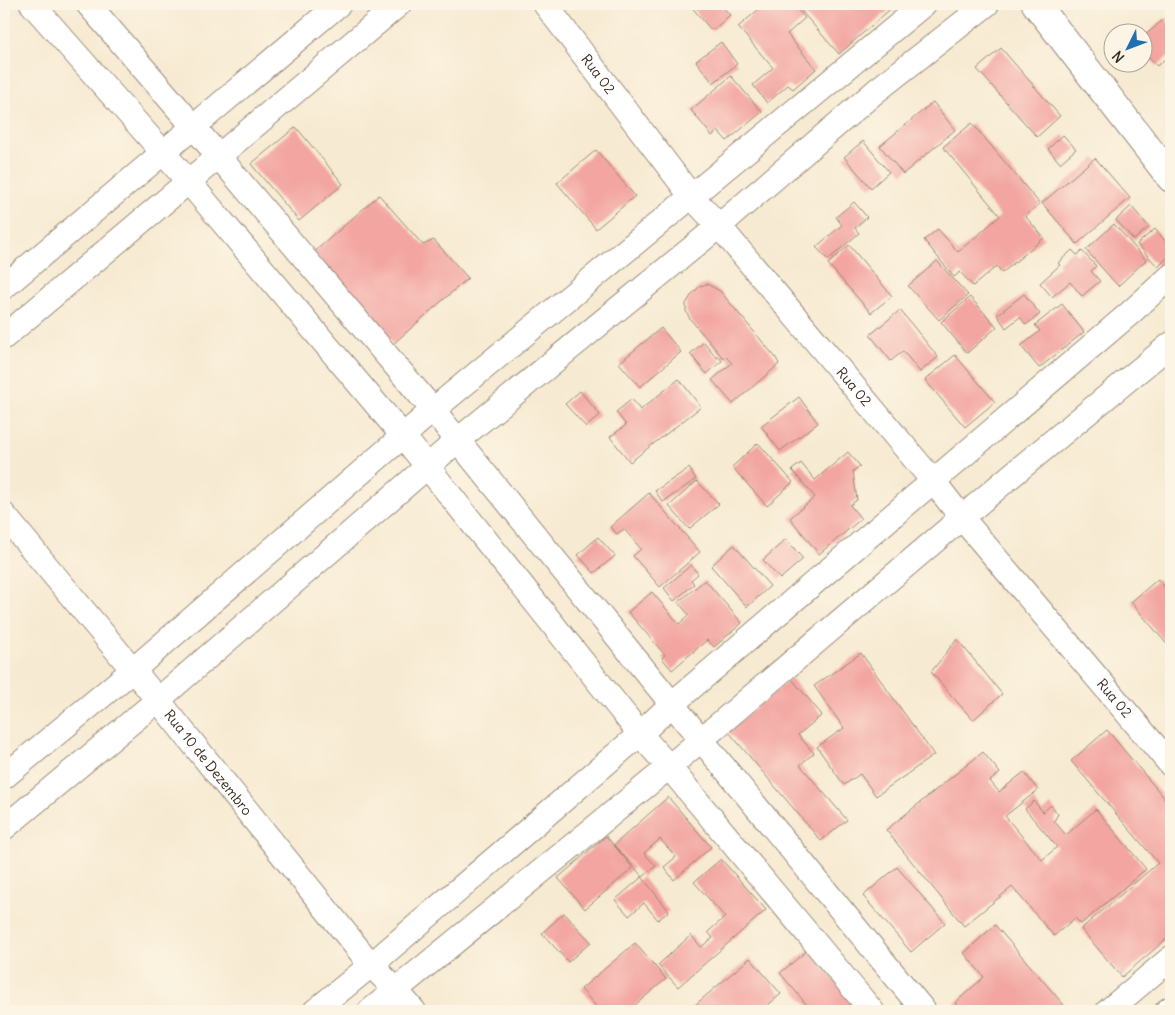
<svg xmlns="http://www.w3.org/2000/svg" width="1175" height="1015" font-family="Delius,sans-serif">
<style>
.building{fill:#f3a5a1}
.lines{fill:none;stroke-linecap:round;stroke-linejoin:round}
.minor-casing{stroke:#998a78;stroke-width:26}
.tertiary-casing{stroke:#998a78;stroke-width:30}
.minor{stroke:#fff;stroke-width:24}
.tertiary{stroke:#fff;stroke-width:28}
.labels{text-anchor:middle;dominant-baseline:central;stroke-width:4.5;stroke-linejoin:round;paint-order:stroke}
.street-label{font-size:14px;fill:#3b2a1e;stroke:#fcf5e5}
</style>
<rect width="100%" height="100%" fill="#fcf5e5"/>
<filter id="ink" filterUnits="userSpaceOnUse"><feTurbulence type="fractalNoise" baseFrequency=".02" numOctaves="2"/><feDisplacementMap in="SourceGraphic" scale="10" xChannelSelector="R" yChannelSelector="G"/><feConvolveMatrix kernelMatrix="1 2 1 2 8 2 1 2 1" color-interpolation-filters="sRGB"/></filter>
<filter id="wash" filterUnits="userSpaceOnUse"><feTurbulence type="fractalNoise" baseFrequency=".0096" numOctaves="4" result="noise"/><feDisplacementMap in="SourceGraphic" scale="20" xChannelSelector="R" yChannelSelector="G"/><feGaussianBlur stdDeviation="1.12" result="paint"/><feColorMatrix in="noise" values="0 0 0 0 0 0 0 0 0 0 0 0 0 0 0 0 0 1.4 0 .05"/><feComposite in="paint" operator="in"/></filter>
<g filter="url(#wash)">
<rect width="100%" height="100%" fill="#f7ead2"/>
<g id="blocks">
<path class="building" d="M 689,4 L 720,4 L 730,15 L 712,31 Z
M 765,4 L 792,4 L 805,18 L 787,34 L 816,69 L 793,89 L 788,85 L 767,103 L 753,85 L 773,68 L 738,27 Z
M 795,4 L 896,4 L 839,54 Z
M 1165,18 L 1171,25 L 1171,54 L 1157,66 L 1142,49 L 1142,38 Z
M 721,42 L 737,64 L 713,83 L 696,61 Z
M 1001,48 L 1060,116 L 1037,137 L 977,69 Z
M 731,76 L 762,112 L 727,141 L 718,131 L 712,136 L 691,110 Z
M 933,102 L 955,130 L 903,174 L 880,146 Z
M 972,123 L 1040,204 L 1025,216 L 1044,238 L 1002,273 L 997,266 L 973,286 L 960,272 L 954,277 L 924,240 L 938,229 L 958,252 L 1000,216 L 943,147 Z
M 296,127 L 343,184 L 299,221 L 251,164 Z
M 1063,135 L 1076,149 L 1060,163 L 1048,149 Z
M 863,141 L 889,172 L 871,188 L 844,157 Z
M 596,150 L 635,196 L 596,229 L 557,183 Z
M 1095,158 L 1130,198 L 1077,244 L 1042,203 Z
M 379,195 L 423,245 L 434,240 L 468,278 L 393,344 L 313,253 Z
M 854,202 L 867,217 L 855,228 L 859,233 L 828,260 L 816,247 L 842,225 L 836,217 Z
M 1131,206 L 1149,227 L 1134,240 L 1116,220 Z
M 1114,224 L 1146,260 L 1118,286 L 1086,250 Z
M 1155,229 L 1171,248 L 1171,254 L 1158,267 L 1137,244 Z
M 849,245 L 892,296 L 871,313 L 828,264 Z
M 1072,250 L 1077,255 L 1082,251 L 1096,266 L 1091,271 L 1100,281 L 1082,296 L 1070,282 L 1052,297 L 1040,283 L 1060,265 L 1058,263 Z
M 937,261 L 968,295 L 939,320 L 908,286 Z
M 707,284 L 720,291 L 776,358 L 779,364 L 733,404 L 712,380 L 732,363 L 726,357 L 724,359 L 690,319 L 686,311 L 686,304 L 692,294 L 700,286 Z
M 1024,294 L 1040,314 L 1026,325 L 1020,317 L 1006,328 L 997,315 Z
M 970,297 L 997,327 L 967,353 L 941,322 Z
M 1062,304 L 1084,332 L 1039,368 L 1021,346 L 1040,331 L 1035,325 Z
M 900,310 L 938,357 L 920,372 L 903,351 L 891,361 L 870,335 Z
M 661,328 L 681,352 L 640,387 L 619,363 Z
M 704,342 L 717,358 L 719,357 L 722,361 L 707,374 L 690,354 Z
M 955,355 L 995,402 L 965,427 L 925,380 Z
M 679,379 L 701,407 L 630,462 L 610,437 L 626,425 L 616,412 L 632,399 L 640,410 Z
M 580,391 L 600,415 L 586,427 L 565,404 Z
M 799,397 L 818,423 L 780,451 L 761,426 Z
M 758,443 L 793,482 L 767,506 L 732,467 Z
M 848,452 L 860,466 L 853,471 L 857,500 L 850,505 L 861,519 L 819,554 L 790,518 L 815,497 L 792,470 L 801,463 L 815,480 Z
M 689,468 L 696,479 L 663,502 L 655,491 Z
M 697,481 L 719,504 L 689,529 L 669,506 Z
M 649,493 L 700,552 L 660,587 L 633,556 L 641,549 L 624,529 L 617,534 L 610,527 Z
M 598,537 L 615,556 L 594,573 L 578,555 Z
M 786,539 L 803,559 L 780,579 L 763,560 Z
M 734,545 L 770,586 L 747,607 L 711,566 Z
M 691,565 L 698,574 L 691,580 L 694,584 L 674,601 L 664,588 Z
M 1158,579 L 1171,595 L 1171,649 L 1131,602 Z
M 705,580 L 742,623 L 714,647 L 707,640 L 672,670 L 662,658 L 665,655 L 628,612 L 652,592 L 679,624 L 689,615 L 678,602 Z
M 957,639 L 1002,694 L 973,720 L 931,672 Z
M 861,653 L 934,755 L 876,796 L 860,774 L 844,785 L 817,747 L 844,728 L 814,686 Z
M 791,678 L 822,715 L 798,735 L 814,753 L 800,765 L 847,820 L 821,841 L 728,731 Z
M 1107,730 L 1171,806 L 1171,935 L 1122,977 L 1081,929 L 1158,863 L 1071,761 Z
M 983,752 L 1000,773 L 990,781 L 999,792 L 1024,772 L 1038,790 L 1005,816 L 1042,860 L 1057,847 L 1025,809 L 1034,801 L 1043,812 L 1051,805 L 1058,814 L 1054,821 L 1066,835 L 1096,809 L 1146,869 L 1081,924 L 1075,918 L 1054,936 L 1012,887 L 964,926 L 886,830 Z
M 668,797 L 711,847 L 674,880 L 664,867 L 676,857 L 660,839 L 644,853 L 656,866 L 643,877 L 614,845 Z
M 606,836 L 633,868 L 585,909 L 558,878 Z
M 721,859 L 766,910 L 678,987 L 658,965 L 691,935 L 701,947 L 713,938 L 708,932 L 725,917 L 694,882 Z
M 897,867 L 945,923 L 911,952 L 863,896 Z
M 642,877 L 669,911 L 658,920 L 644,903 L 629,916 L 615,900 Z
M 564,913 L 591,942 L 568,962 L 542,933 Z
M 995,925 L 1069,1011 L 962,1011 L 955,1003 L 984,977 L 964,953 Z
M 635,943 L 666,979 L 628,1011 L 600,1011 L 581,989 Z
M 809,949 L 855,1005 L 847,1011 L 812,1011 L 780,973 Z
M 750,958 L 781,994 L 761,1011 L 688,1011 Z"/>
</g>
</g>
<g filter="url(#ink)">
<use href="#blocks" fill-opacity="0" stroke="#998a78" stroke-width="1"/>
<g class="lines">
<defs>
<g id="minor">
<path d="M 32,4 L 188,181 L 403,436 L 640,734 L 669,767 L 872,1011"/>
<path d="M 88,4 L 193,126 L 433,410 L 672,704 L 924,1011"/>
<path id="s1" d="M 545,4 L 691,196 L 719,226 L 934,482 L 962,518 L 1171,765"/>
<path d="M 4,287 L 339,4"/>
<path d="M 4,337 L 399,4"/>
<path id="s2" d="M 4,515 L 158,700 L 371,965 L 395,989 L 414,1011"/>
<path d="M 4,777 L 133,670 L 433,410 L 924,4"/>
<path d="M 4,828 L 158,700 L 458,440 L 719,226 L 876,91 L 987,4"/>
<path d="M 315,1011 L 371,965 L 640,734 L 672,704 L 1129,314 L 1171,276"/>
<path d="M 370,1011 L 669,767 L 1012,475 L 1171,344"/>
<path d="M 1108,1011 L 1171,958"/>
<path d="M 1167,1011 L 1171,1008"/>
</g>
<path id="tertiary" d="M 1036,4 L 1171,178"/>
</defs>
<use href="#minor" class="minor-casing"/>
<use href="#tertiary" class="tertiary-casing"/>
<use href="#minor" class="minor"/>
<use href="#tertiary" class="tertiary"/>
</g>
</g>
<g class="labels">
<g class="street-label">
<text stroke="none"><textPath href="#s1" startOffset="88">Rua 02</textPath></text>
<text stroke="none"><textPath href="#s1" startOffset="492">Rua 02</textPath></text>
<text stroke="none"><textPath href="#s1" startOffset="898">Rua 02</textPath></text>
<text stroke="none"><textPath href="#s2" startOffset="321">Rua 10 de Dezembro</textPath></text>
</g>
</g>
<rect width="1175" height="1015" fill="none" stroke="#fcf5e5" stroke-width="20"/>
<g transform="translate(1128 48) rotate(228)"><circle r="24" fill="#fcf5e5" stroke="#afa495"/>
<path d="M0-4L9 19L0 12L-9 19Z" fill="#1f6fb2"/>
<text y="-8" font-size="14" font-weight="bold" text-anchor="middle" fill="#3b2a1e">N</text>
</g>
</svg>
